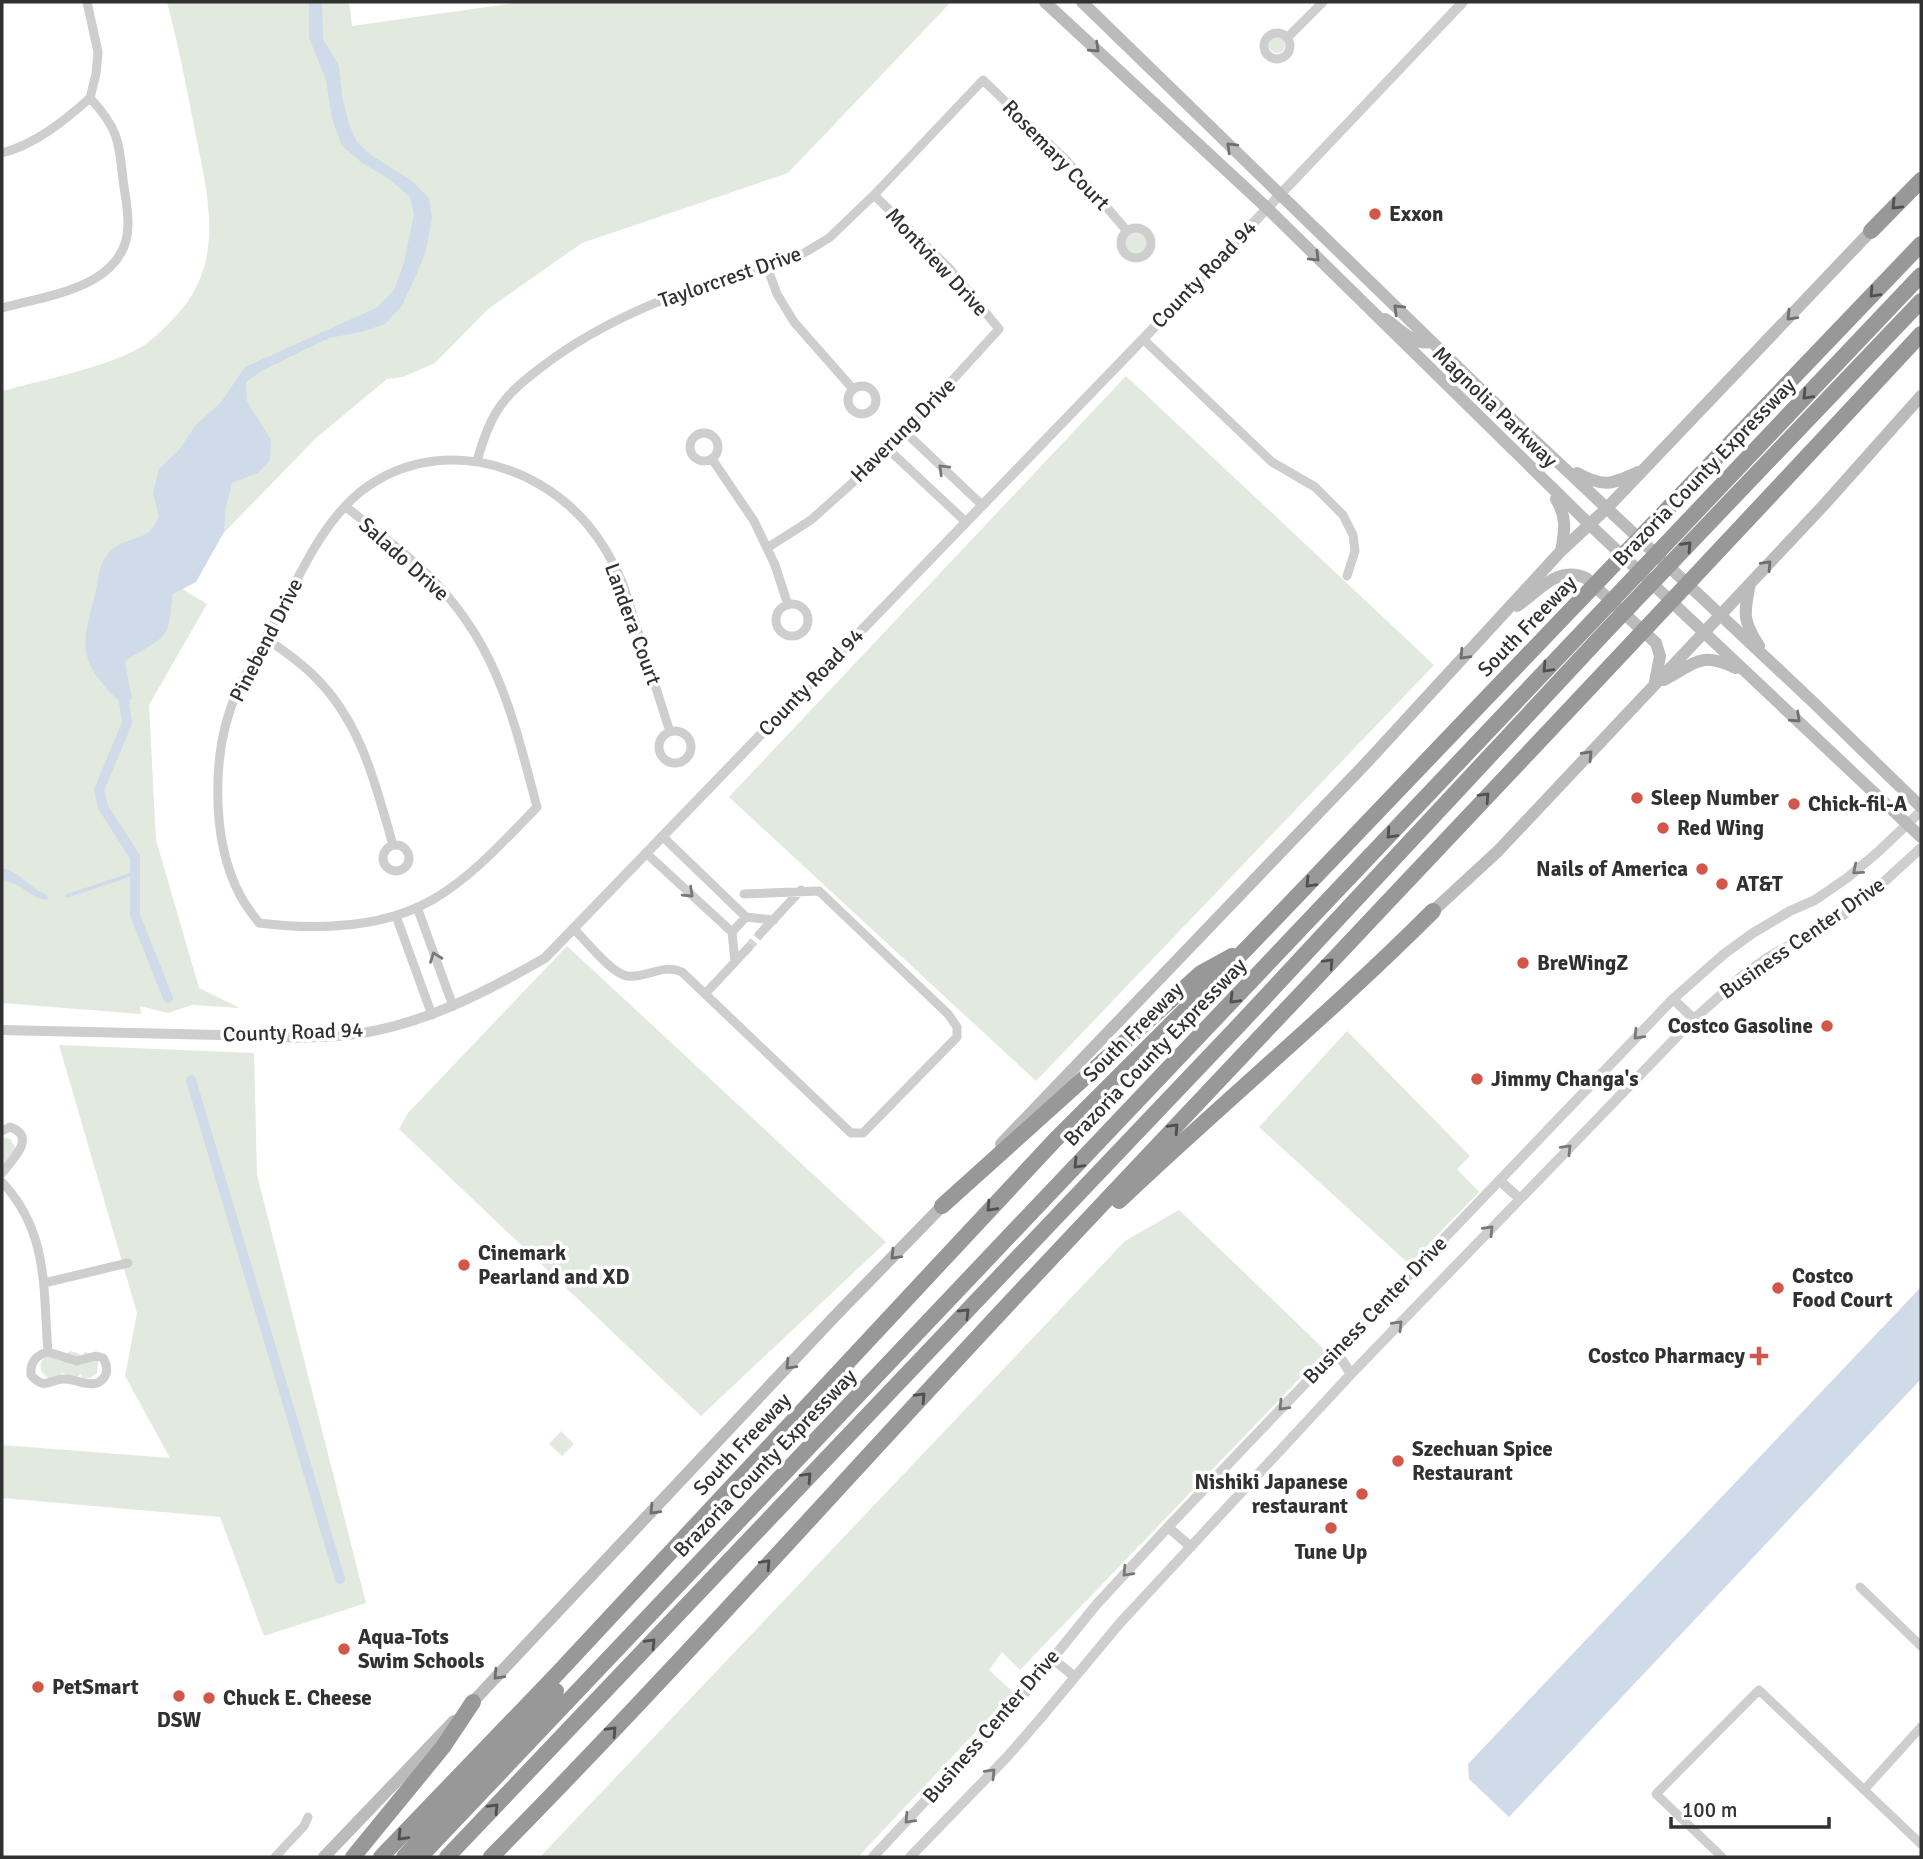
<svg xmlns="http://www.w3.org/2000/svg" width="1923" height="1859" font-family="Signika,sans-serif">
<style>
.green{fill:#e2e9de}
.water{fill:#d0dbe9}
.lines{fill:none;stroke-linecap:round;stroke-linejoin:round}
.stream{stroke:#d0dbe9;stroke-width:3.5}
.canal{stroke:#d0dbe9;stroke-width:10}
.minor-tunnel{stroke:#d6d6d6;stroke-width:9;stroke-dasharray:9 4.5;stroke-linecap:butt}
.minor{stroke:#cecece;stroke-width:9}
.tertiary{stroke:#cecece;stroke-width:10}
.secondary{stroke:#bbb;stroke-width:12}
.motorway{stroke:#989898;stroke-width:16}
.oneway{stroke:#6f6f6f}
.oneway2{stroke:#505050}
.oneway3{stroke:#787878}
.poi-dot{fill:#d25749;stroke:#fff;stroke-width:2.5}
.labels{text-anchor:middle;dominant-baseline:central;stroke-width:7;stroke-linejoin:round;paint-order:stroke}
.street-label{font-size:21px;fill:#313131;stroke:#fff}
.poi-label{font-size:21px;font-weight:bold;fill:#313131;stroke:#fff;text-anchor:start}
</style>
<rect width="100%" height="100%" fill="#fff"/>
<path class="green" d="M 167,2 L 349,2 L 352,26 L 522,2 L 951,2 L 788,173 L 582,243 L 488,309 L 435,363 L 403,377 L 387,379 L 316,438 L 174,584 L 207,604 L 149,705 L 156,840 L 199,988 L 240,1008 L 192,1005 L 168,1013 L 140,1006 L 141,1014 L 2,1003 L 2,391 C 42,380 109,367 143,346 C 155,338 165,327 175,317 C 228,261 207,194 194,126 C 186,85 178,43 167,2 Z
M1269 45a8 8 0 1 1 16 0a8 8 0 1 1-16 0Z
M1124 244a13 13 0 1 1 26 0a13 13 0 1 1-26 0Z
M 1126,376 L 1434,665 L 1036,1081 L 729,797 Z
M 567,946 L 886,1242 L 701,1416 L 399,1129 L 408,1113 Z
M 1347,1031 L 1470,1156 L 1457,1169 L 1479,1192 L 1409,1264 L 1259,1127 Z
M 59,1045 L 254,1053 L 257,1175 L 366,1603 L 264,1636 L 220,1517 L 2,1498 L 2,1445 L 170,1458 L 125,1376 L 137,1313 Z
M 2,1137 L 10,1139 L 17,1150 L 4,1164 L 2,1164 Z
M 1179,1210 L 1326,1351 L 1020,1670 L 1002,1652 L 989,1670 L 1013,1692 L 858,1857 L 540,1857 L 1125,1241 Z
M 70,1351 L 78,1353 L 83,1357 L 84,1352 L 93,1354 L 98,1361 L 97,1373 L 90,1378 L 82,1378 L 81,1374 L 76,1377 L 61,1373 L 62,1377 L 50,1379 C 39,1373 37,1363 47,1355 L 62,1356 Z
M 561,1431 L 574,1444 L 562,1456 L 549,1444 Z"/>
<path class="water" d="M 309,2 L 322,2 L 323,39 L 339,66 L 342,96 L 349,124 L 357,142 L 371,155 L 412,181 L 429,198 L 432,218 L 426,251 L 415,278 L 401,307 L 385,324 L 361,332 L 329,338 L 263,370 L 246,382 L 247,401 L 271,440 L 270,460 L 258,473 L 232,483 L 226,507 L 224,532 L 196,582 L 173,594 C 171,604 171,617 168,627 C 163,643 137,651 125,662 L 132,699 L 120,702 C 79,662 80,648 95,595 C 99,578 98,563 111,550 C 121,540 140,540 150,531 C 154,527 156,521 159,517 L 153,493 L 159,469 L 179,450 L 195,426 L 221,402 L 245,367 L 376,308 L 394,290 L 404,263 L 414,214 L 410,197 L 389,179 L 362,163 L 342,146 L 332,119 L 326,80 L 309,38 Z
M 2,868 C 21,872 29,888 47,895 L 48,900 C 31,900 24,883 2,881 Z
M 1921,1287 L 1921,1379 L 1509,1817 L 1469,1779 L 1468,1764 Z"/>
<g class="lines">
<path class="stream" d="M 67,896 L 136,873"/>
<path class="canal" d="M 122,687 L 127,723 L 99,790 L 103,807 L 135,857 L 135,915 L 168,998
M 191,1080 L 340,1579"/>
<path class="minor-tunnel" d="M 748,948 L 760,934"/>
<path class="minor" d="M 87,2 L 98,52 L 96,74 L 90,98
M1264 46a13 13 0 1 1 26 0a13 13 0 1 1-26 0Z
M 1287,38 L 1323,2
M 2,153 C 36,144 64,121 90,98
M1121 243a15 15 0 1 1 30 0a15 15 0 1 1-30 0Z
M 766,264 L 777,294 L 794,322 L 853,389
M 2,308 C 49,295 129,287 128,223 C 128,209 125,194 123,180 C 119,141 118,128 90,98
M 1143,339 L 1272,462 L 1315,487 L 1343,515 L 1353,535 L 1355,551 L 1347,576
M848 400a14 14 0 1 1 28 0a14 14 0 1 1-28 0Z
M 905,432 L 982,505
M690 447a14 14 0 1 1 28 0a14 14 0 1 1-28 0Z
M 889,450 L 966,522
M 712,459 L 754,521 L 775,565 L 788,605
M 477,461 C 482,443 487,427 497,411 C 510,390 531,375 551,360 C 627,305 715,280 804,253 L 829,238 L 874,195 L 983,80 L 1066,160 L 1127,231
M 345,506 C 372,528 402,550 427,574 C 497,642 513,717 537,807 C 506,839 471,878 432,900 C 381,929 316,930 259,923 C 253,915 246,906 241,897 C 210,840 211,748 238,690 C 252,660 270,630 286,601 C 305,563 327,519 360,492 C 432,435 532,459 588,525 C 603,543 614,563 623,584 L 670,732
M 767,548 L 811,520 L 889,450 L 999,329 L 950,269 L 874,195
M776 620a16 16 0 1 1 32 0a16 16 0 1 1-32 0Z
M 266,638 C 282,650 299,661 313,675 C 361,721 375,783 393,845
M659 747a16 16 0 1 1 32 0a16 16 0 1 1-32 0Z
M 662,836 L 746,917 L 774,920
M383 858a13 13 0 1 1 26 0a13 13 0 1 1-26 0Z
M 646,853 L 732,932
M 417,907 L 453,1006
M 396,916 L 432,1015
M 573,928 C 585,940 612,974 627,976 C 646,979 662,963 682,972 L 851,1133 L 863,1133 L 957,1037 L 957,1027 L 948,1014 L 819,891 L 744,894
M 760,934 L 801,890
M 735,962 L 732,932 L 746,917
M 705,994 L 748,948
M 2,1131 L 10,1127 C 37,1137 13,1159 2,1173
M 2,1182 C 49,1232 43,1289 48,1352
M 44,1283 L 128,1263
M 48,1352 L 77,1361 L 96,1356 L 103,1358 C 106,1363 108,1368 106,1374 C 98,1392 80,1380 66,1379 C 50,1378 46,1392 31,1375 C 30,1362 36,1355 48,1352 Z
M 1860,1587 L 1921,1646
M 1864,1790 L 1921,1727
M 275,1857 L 304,1826 L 308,1817
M 1722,1857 L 1656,1794 L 1759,1690 L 1921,1844"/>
<path class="tertiary" d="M 1673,999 L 1694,1019
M 2,1030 C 75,1032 147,1033 220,1035 C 262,1036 306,1040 348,1035 C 419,1027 484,993 545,958 L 1143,339 L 1463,2
M 1500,1181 L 1519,1198
M 1336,1351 L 1351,1374
M 1168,1527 L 1191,1547
M 1053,1659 L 1075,1677
M 873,1857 L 1019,1700 L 1096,1605 L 1168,1527 L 1673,999 L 1724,954 L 1753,933 L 1790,911 L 1815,900 L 1847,878 L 1878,852 L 1921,811
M 910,1857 L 1006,1758 L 1040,1719 L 1120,1623 L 1351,1374 L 1694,1019 L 1742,976 L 1770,956 L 1842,916 L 1864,900 L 1921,848"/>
<path class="secondary" d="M 1045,2 L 1267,208 L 1590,525 L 1921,837
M 1082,2 L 1497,405 L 1813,702 L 1921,807
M 1385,319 C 1400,328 1413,346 1432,342
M 1577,473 C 1604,488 1612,484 1638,472
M 1556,499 C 1567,517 1565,531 1561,551
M 1750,584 C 1744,614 1742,619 1759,646
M 1517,606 C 1540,591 1556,565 1586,578 L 1656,643 L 1660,656 L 1655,682
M 1664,680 C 1696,663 1700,651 1736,668
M 1433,911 L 1498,851 L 1823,506 L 1921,396
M 1001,1144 L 1369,760 L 1561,551 L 1607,508 L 1871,231
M 467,1708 L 836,1315 L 948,1200
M 324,1857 L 454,1721"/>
<path class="motorway" d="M 1871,231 L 1921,180
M 1119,1201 C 1222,1103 1332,1012 1433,911
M 942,1206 L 1201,973 L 1232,956
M 353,1857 L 443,1747 L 473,1702
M 381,1857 L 556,1675 L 1055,1140 L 1249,946 L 1921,244
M 404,1857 L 556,1691
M 420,1857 L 1921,275
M 447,1857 L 1240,1024 L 1606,631 L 1921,301
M 491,1857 C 675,1671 849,1474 1029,1282 C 1326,966 1626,652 1921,334"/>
</g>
<defs><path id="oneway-chevron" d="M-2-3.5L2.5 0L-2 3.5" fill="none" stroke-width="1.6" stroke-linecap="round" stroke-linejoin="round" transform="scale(1.75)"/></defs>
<g class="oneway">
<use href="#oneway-chevron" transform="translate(1095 48) rotate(43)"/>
<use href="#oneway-chevron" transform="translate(1231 147) rotate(-136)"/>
<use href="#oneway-chevron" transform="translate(1315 257) rotate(45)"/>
<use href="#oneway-chevron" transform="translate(1398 309) rotate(-136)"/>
<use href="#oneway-chevron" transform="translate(1791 316) rotate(134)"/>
<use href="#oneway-chevron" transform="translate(1767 565) rotate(-47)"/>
<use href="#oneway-chevron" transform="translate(1464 655) rotate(133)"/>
<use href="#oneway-chevron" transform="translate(1796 718) rotate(43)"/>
<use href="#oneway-chevron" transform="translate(1588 755) rotate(-46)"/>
<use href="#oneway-chevron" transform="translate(895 1255) rotate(134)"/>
<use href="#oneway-chevron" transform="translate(790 1365) rotate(133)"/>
<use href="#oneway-chevron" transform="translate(654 1510) rotate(133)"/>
<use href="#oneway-chevron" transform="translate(498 1675) rotate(133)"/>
</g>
<g class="oneway2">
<use href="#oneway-chevron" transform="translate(1896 205) rotate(135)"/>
<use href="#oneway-chevron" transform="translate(1874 293) rotate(134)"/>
<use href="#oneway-chevron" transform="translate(1807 395) rotate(134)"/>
<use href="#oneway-chevron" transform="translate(1687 546) rotate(-46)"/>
<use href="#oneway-chevron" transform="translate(1547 668) rotate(133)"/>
<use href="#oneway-chevron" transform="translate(1485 797) rotate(-47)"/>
<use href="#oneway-chevron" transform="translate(1391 834) rotate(133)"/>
<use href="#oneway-chevron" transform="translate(1310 883) rotate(134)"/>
<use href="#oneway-chevron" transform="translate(1329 963) rotate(-47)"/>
<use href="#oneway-chevron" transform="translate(1234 999) rotate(134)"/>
<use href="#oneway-chevron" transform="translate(1174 1128) rotate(-47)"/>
<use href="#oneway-chevron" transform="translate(1078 1164) rotate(134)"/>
<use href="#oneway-chevron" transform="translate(991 1207) rotate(133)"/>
<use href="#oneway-chevron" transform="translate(965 1313) rotate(-45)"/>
<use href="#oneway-chevron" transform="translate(921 1397) rotate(-47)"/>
<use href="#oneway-chevron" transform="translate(807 1477) rotate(-47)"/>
<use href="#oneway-chevron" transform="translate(766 1564) rotate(-47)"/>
<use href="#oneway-chevron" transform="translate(651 1643) rotate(-46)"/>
<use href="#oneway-chevron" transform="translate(612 1731) rotate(-47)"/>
<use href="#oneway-chevron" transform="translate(494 1808) rotate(-46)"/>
<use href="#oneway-chevron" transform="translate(402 1836) rotate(134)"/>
</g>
<g class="oneway3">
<use href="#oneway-chevron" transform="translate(943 469) rotate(-136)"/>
<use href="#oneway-chevron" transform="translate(1857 870) rotate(140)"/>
<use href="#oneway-chevron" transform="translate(689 893) rotate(43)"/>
<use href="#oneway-chevron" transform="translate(435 957) rotate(-110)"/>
<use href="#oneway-chevron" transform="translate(1638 1035) rotate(134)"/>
<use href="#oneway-chevron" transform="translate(1567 1149) rotate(-46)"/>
<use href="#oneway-chevron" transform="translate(1489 1230) rotate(-46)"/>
<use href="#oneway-chevron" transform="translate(1398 1325) rotate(-46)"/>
<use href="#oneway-chevron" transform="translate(1283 1406) rotate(134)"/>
<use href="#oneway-chevron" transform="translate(1127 1572) rotate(133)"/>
<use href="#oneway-chevron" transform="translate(991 1773) rotate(-46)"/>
<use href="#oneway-chevron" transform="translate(909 1819) rotate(133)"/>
</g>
<g class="poi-dot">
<circle cx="1375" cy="214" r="7"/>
<circle cx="1637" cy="798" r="7"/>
<circle cx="1794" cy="804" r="7"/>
<circle cx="1663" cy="828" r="7"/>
<circle cx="1702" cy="869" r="7"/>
<circle cx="1722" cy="884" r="7"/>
<circle cx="1523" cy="963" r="7"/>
<circle cx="1827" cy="1026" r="7"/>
<circle cx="1477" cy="1079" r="7"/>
<circle cx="464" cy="1265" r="7"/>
<circle cx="1778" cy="1288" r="7"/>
<path d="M1755.5 1345.5h7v7h7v7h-7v7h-7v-7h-7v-7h7z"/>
<circle cx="1398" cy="1461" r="7"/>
<circle cx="1362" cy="1494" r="7"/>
<circle cx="1331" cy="1528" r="7"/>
<circle cx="344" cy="1649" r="7"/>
<circle cx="38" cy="1687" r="7"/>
<circle cx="179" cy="1696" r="7"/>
<circle cx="209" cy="1698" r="7"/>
</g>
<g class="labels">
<g class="street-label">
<text transform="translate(1056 155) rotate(46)">Rosemary Court</text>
<text transform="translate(937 262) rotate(47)">Montview Drive</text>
<text transform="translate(1204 274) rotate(-46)">County Road 94</text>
<text transform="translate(730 277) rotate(-19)">Taylorcrest Drive</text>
<text transform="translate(1495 407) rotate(44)">Magnolia Parkway</text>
<text transform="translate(903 430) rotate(-45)">Haverung Drive</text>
<text transform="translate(1704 472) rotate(-46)">Brazoria County Expressway</text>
<text transform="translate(404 559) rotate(42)">Salado Drive</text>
<text transform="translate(633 624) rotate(70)">Landera Court</text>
<text transform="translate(1527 626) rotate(-46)">South Freeway</text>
<text transform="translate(266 640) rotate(-63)">Pinebend Drive</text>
<text transform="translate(811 682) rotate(-46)">County Road 94</text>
<text transform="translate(1802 938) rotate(-35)">Business Center Drive</text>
<text transform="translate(293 1032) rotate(-2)">County Road 94</text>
<text transform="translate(1133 1032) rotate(-45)">South Freeway</text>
<text transform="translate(1155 1052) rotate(-46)">Brazoria County Expressway</text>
<text transform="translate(1375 1310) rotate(-46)">Business Center Drive</text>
<text transform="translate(742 1444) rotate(-47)">South Freeway</text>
<text transform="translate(765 1463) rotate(-46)">Brazoria County Expressway</text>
<text transform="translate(991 1726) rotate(-49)">Business Center Drive</text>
</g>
<g class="poi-label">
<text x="1389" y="214">Exxon</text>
<text x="1651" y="798">Sleep Number</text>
<text x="1808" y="804">Chick-fil-A</text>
<text x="1677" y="828">Red Wing</text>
<text x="1688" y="869" text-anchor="end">Nails of America</text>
<text x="1736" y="884">AT&amp;T</text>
<text x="1537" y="963">BreWingZ</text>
<text x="1813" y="1026" text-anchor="end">Costco Gasoline</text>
<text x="1491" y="1079">Jimmy Changa's</text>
<text x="478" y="1253">Cinemark<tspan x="478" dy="24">Pearland and XD</tspan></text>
<text x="1792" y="1276">Costco<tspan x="1792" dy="24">Food Court</tspan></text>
<text x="1745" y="1356" text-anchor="end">Costco Pharmacy</text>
<text x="1412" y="1449">Szechuan Spice<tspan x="1412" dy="24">Restaurant</tspan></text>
<text x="1348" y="1482" text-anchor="end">Nishiki Japanese<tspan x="1348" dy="24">restaurant</tspan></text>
<text x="1331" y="1552" text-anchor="middle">Tune Up</text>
<text x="358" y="1637">Aqua-Tots<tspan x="358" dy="24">Swim Schools</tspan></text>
<text x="52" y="1687">PetSmart</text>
<text x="223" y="1698">Chuck E. Cheese</text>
<text x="179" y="1720" text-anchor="middle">DSW</text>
</g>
</g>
<rect width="1923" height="1859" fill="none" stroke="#313131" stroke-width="7"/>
<path d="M1671 1817v10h158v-10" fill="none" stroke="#313131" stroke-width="3.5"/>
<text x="1682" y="1817" font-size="21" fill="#313131" stroke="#ffffff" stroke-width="5" paint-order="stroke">100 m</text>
</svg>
